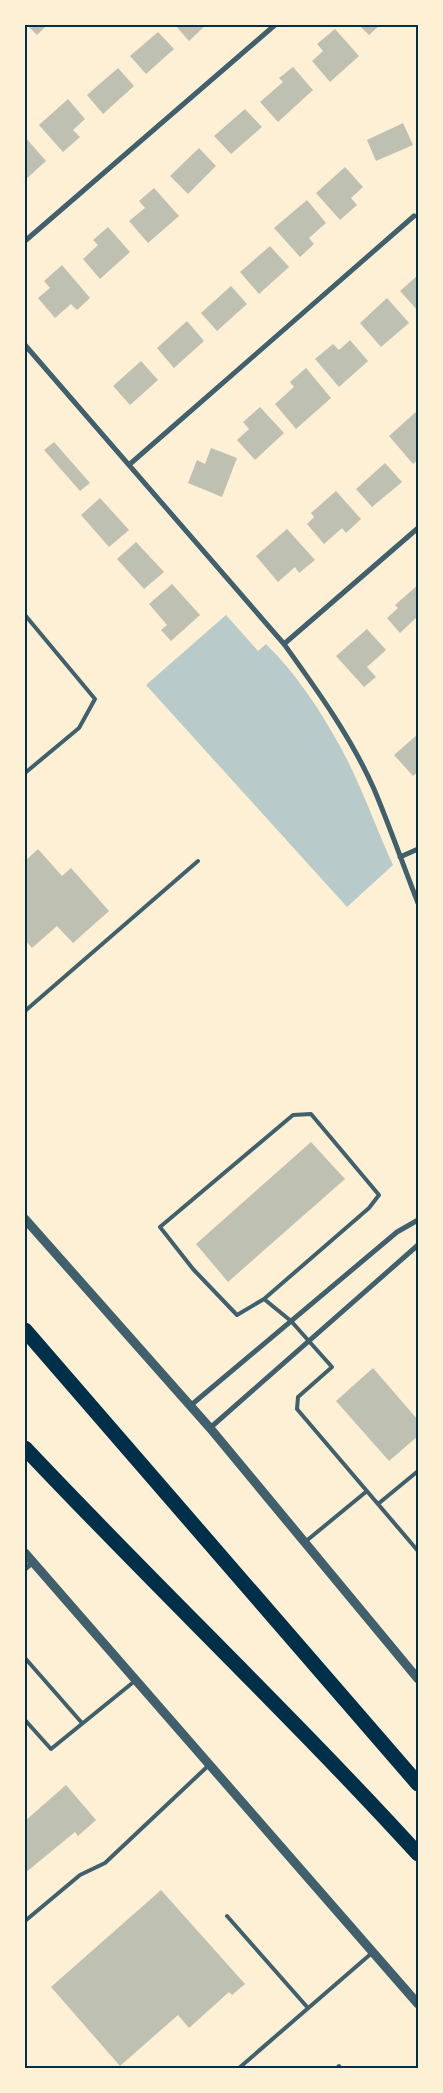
<svg xmlns="http://www.w3.org/2000/svg" width="443" height="2093" font-family="Quicksand,sans-serif">
<style>
.green{fill:#b9caca}
.building{fill:#bec0b2}
.lines{fill:none;stroke-linecap:round;stroke-linejoin:round}
.service{stroke:#3f606c;stroke-width:4}
.minor{stroke:#3f606c;stroke-width:5}
.tertiary{stroke:#3f606c;stroke-width:9}
.motorway{stroke:#003049;stroke-width:15}
.neatline{fill:none;stroke:#003049;stroke-width:2}
</style>
<rect width="100%" height="100%" fill="#fdf0d5"/>
<path class="green" d="M 226,615 L 258,651 L 266,644 C 297,674 322,713 342,750 C 362,787 376,828 393,865 L 347,907 L 146,685 Z"/>
<path class="building" d="M 27,25 L 47,25 L 37,35 Z
M 175,25 L 206,25 L 189,41 Z
M 359,25 L 380,25 L 369,35 Z
M 335,29 L 359,56 L 330,82 L 312,61 L 323,51 L 317,44 Z
M 158,32 L 174,49 L 146,74 L 130,56 Z
M 293,67 L 313,90 L 278,122 L 260,102 L 283,82 L 279,78 Z
M 118,68 L 134,86 L 103,114 L 87,95 Z
M 68,99 L 85,119 L 73,130 L 80,137 L 63,152 L 39,125 Z
M 245,109 L 262,127 L 231,154 L 214,136 Z
M 403,123 L 413,145 L 376,161 L 367,140 Z
M 25,137 L 46,161 L 25,180 Z
M 199,148 L 216,166 L 188,194 L 170,176 Z
M 345,167 L 363,187 L 351,198 L 357,205 L 340,220 L 316,193 Z
M 154,188 L 179,216 L 148,243 L 129,221 L 145,208 L 139,201 Z
M 307,200 L 326,223 L 309,238 L 314,244 L 300,257 L 274,228 Z
M 108,227 L 130,252 L 100,279 L 83,259 L 98,245 L 93,240 Z
M 270,246 L 289,267 L 259,294 L 240,272 Z
M 62,265 L 90,298 L 77,310 L 71,304 L 55,318 L 38,298 L 50,288 L 44,281 Z
M 417,276 L 418,278 L 418,311 L 400,291 Z
M 231,286 L 247,304 L 217,331 L 201,313 Z
M 387,298 L 409,323 L 381,347 L 360,323 Z
M 187,321 L 204,341 L 174,368 L 157,348 Z
M 350,340 L 368,361 L 339,387 L 315,359 L 333,344 L 339,350 Z
M 141,361 L 158,380 L 130,405 L 113,386 Z
M 306,368 L 331,398 L 296,429 L 275,404 L 294,387 L 290,382 Z
M 260,407 L 284,433 L 255,460 L 237,440 L 249,429 L 243,422 Z
M 418,410 L 418,460 L 413,464 L 389,436 Z
M 54,442 L 90,483 L 80,491 L 44,450 Z
M 211,448 L 237,458 L 222,497 L 188,483 L 197,460 L 205,464 Z
M 385,463 L 402,482 L 372,507 L 356,489 Z
M 336,491 L 361,519 L 346,533 L 342,528 L 324,544 L 307,524 L 314,517 L 311,513 Z
M 100,498 L 129,530 L 109,547 L 81,515 Z
M 287,529 L 315,560 L 299,573 L 295,567 L 278,582 L 256,556 Z
M 136,542 L 164,572 L 144,589 L 117,559 Z
M 172,584 L 200,615 L 171,641 L 161,630 L 167,625 L 149,604 Z
M 418,585 L 418,616 L 400,633 L 387,618 L 398,608 L 395,605 Z
M 367,629 L 386,650 L 367,667 L 376,677 L 364,687 L 336,656 Z
M 418,734 L 418,772 L 413,776 L 394,755 Z
M 38,849 L 62,876 L 71,868 L 109,911 L 73,943 L 57,926 L 32,948 L 25,940 L 25,861 Z
M 311,1142 L 345,1179 L 228,1282 L 196,1244 Z
M 373,1368 L 418,1420 L 418,1436 L 389,1461 L 336,1401 Z
M 66,1785 L 96,1820 L 78,1836 L 75,1832 L 25,1873 L 25,1821 Z
M 161,1890 L 245,1984 L 232,1995 L 229,1992 L 189,2028 L 178,2015 L 120,2066 L 51,1987 Z"/>
<g class="lines">
<path class="service" d="M 25,615 L 95,699 L 79,728 L 25,773
M 25,1011 L 198,861
M 264,1299 L 369,1208 L 379,1195 L 311,1114 L 293,1115 L 160,1227 L 193,1269 L 237,1315 L 264,1299 L 291,1321 L 332,1367 L 298,1397 L 297,1409 L 418,1551
M 378,1504 L 418,1471
M 305,1542 L 367,1491
M 25,1658 L 82,1723
M 25,1720 L 51,1749 L 136,1680
M 227,1916 L 308,2008
M 25,1921 L 80,1875 L 105,1863 L 209,1765
M 239,2068 L 373,1952
M 337,2068 L 339,2066 L 340,2068"/>
<path class="minor" d="M 25,241 L 275,25
M 25,345 L 284,644 C 317,690 351,737 374,789 C 390,827 403,865 418,903
M 130,464 L 414,216
M 284,644 L 418,528
M 400,857 L 418,849
M 190,1406 L 397,1232 L 418,1220
M 210,1428 L 418,1245
M 25,1569 L 33,1562"/>
<path class="tertiary" d="M 25,1219 L 210,1428 L 418,1679
M 25,1553 L 418,2004"/>
<path class="motorway" d="M 25,1330 L 418,1784
M 25,1448 C 154,1585 291,1715 418,1854"/>
</g>
<rect width="443" height="2093" fill="none" stroke="#fdf0d5" stroke-width="52"/>
<rect x="26" y="26" width="391" height="2041" class="neatline"/>
</svg>
